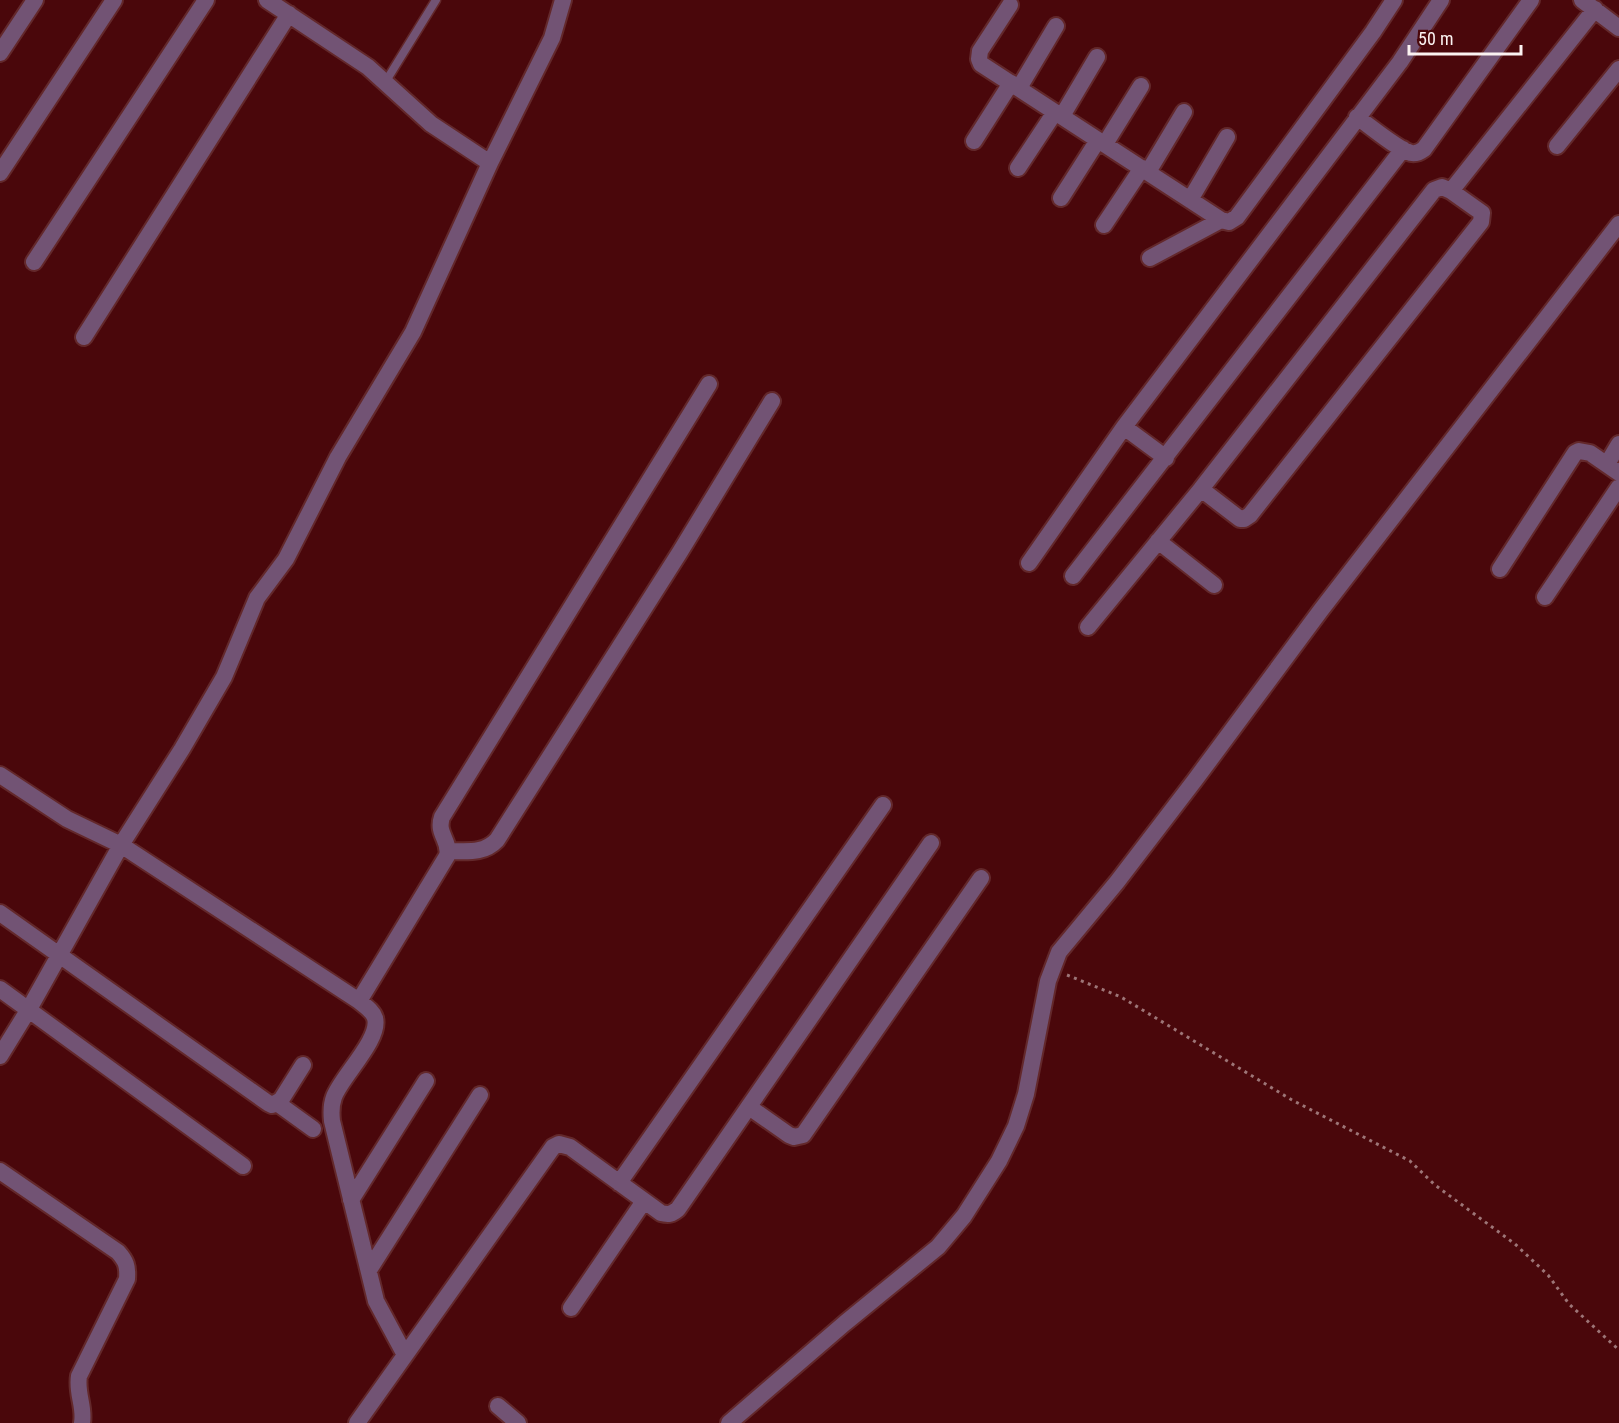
<svg xmlns="http://www.w3.org/2000/svg" width="1619" height="1423" font-family="'Roboto Condensed',sans-serif">
<style>
.lines{fill:none;stroke-linecap:round;stroke-linejoin:round}
.service-casing{stroke:#63282b;stroke-width:11}
.minor-casing{stroke:#63282b;stroke-width:20}
.path{stroke:#9d7577;stroke-width:3;stroke-dasharray:3 4.5;stroke-linecap:butt}
.service{stroke:#725374;stroke-width:8}
.minor{stroke:#725374;stroke-width:16}
</style>
<rect width="100%" height="100%" fill="#4a070b"/>
<g class="lines">
<defs>
<path id="service" d="M 386,81 L 436,0"/>
<path id="minor" d="M 267,0 L 368,67 L 431,124 L 490,163
M 1582,0 L 1619,28
M 1010,5 L 980,51 L 979,59 L 981,64 L 1221,220 L 1229,222 L 1237,217 L 1373,32 L 1394,0
M 0,53 L 35,0
M 1019,88 L 1056,26
M 1062,116 L 1097,57
M 1357,117 C 1370,126 1397,149 1411,153 C 1416,154 1420,152 1424,149 L 1531,0
M 974,141 L 1011,83
M 1105,144 L 1141,86
M 1557,146 L 1619,69
M 1018,168 L 1055,112
M 1148,172 L 1184,112
M 0,173 L 114,0
M 1061,198 L 1098,140
M 1190,200 L 1227,137
M 1104,225 L 1142,168
M 1150,258 L 1221,220
M 34,262 L 206,0
M 84,337 L 289,14
M 1124,427 L 1166,458
M 1607,464 L 1619,444
M 1201,489 L 1240,519 L 1244,519 L 1250,515 L 1481,222 L 1482,213 L 1451,191
M 1158,541 L 1214,585
M 1029,563 L 1124,427 L 1400,62 L 1441,0
M 1500,569 L 1575,453 L 1579,451 L 1590,453 L 1619,473
M 1073,576 L 1403,149
M 1545,597 L 1619,487
M 1088,627 L 1201,489 L 1434,190 L 1442,187 L 1451,191 L 1595,9
M 0,775 L 67,819 L 121,845 L 359,1001 C 365,1006 373,1011 375,1018 C 381,1039 341,1077 334,1097 C 331,1105 331,1112 332,1121 L 376,1301 L 405,1355
M 449,851 C 467,851 484,854 497,840 L 680,552 L 772,401
M 0,913 L 268,1103 L 272,1105 L 281,1100 L 303,1065
M 0,989 L 243,1166
M 359,1001 L 447,856 C 451,841 436,834 442,817 L 709,384
M 0,1056 L 29,1009 L 121,845 L 182,749 L 224,677 L 257,598 L 286,559 L 338,457 L 413,332 L 490,163 L 552,38 L 563,0
M 277,1103 L 313,1129
M 749,1107 L 789,1135 L 794,1137 L 803,1135 L 981,878
M 0,1171 L 118,1252 C 126,1261 128,1266 127,1279 L 79,1376 C 76,1393 85,1407 82,1423
M 619,1183 L 883,805
M 351,1200 L 426,1081
M 369,1270 L 480,1095
M 571,1308 L 644,1201
M 498,1406 L 518,1423
M 357,1423 L 553,1147 L 559,1144 L 570,1147 L 661,1213 C 669,1215 672,1214 678,1209 L 931,843
M 729,1423 L 845,1323 L 938,1247 L 964,1216 L 999,1161 L 1016,1126 L 1026,1094 L 1048,981 L 1059,952 L 1117,882 L 1195,780 L 1321,610 L 1619,224"/>
</defs>
<use href="#service" class="service-casing"/>
<use href="#minor" class="minor-casing"/>
<path class="path" d="M 1067,975 L 1121,997 L 1292,1100 L 1410,1161 L 1435,1185 L 1515,1244 L 1548,1275 L 1569,1304 L 1619,1350"/>
<use href="#service" class="service"/>
<use href="#minor" class="minor"/>
</g>
<path d="M1409 45v9h112v-9" fill="none" stroke="#fbf2f1" stroke-width="3"/>
<text x="1418" y="45" font-size="18" fill="#fbf2f1" stroke="#4a070b" stroke-width="4.5" paint-order="stroke">50 m</text>
</svg>
